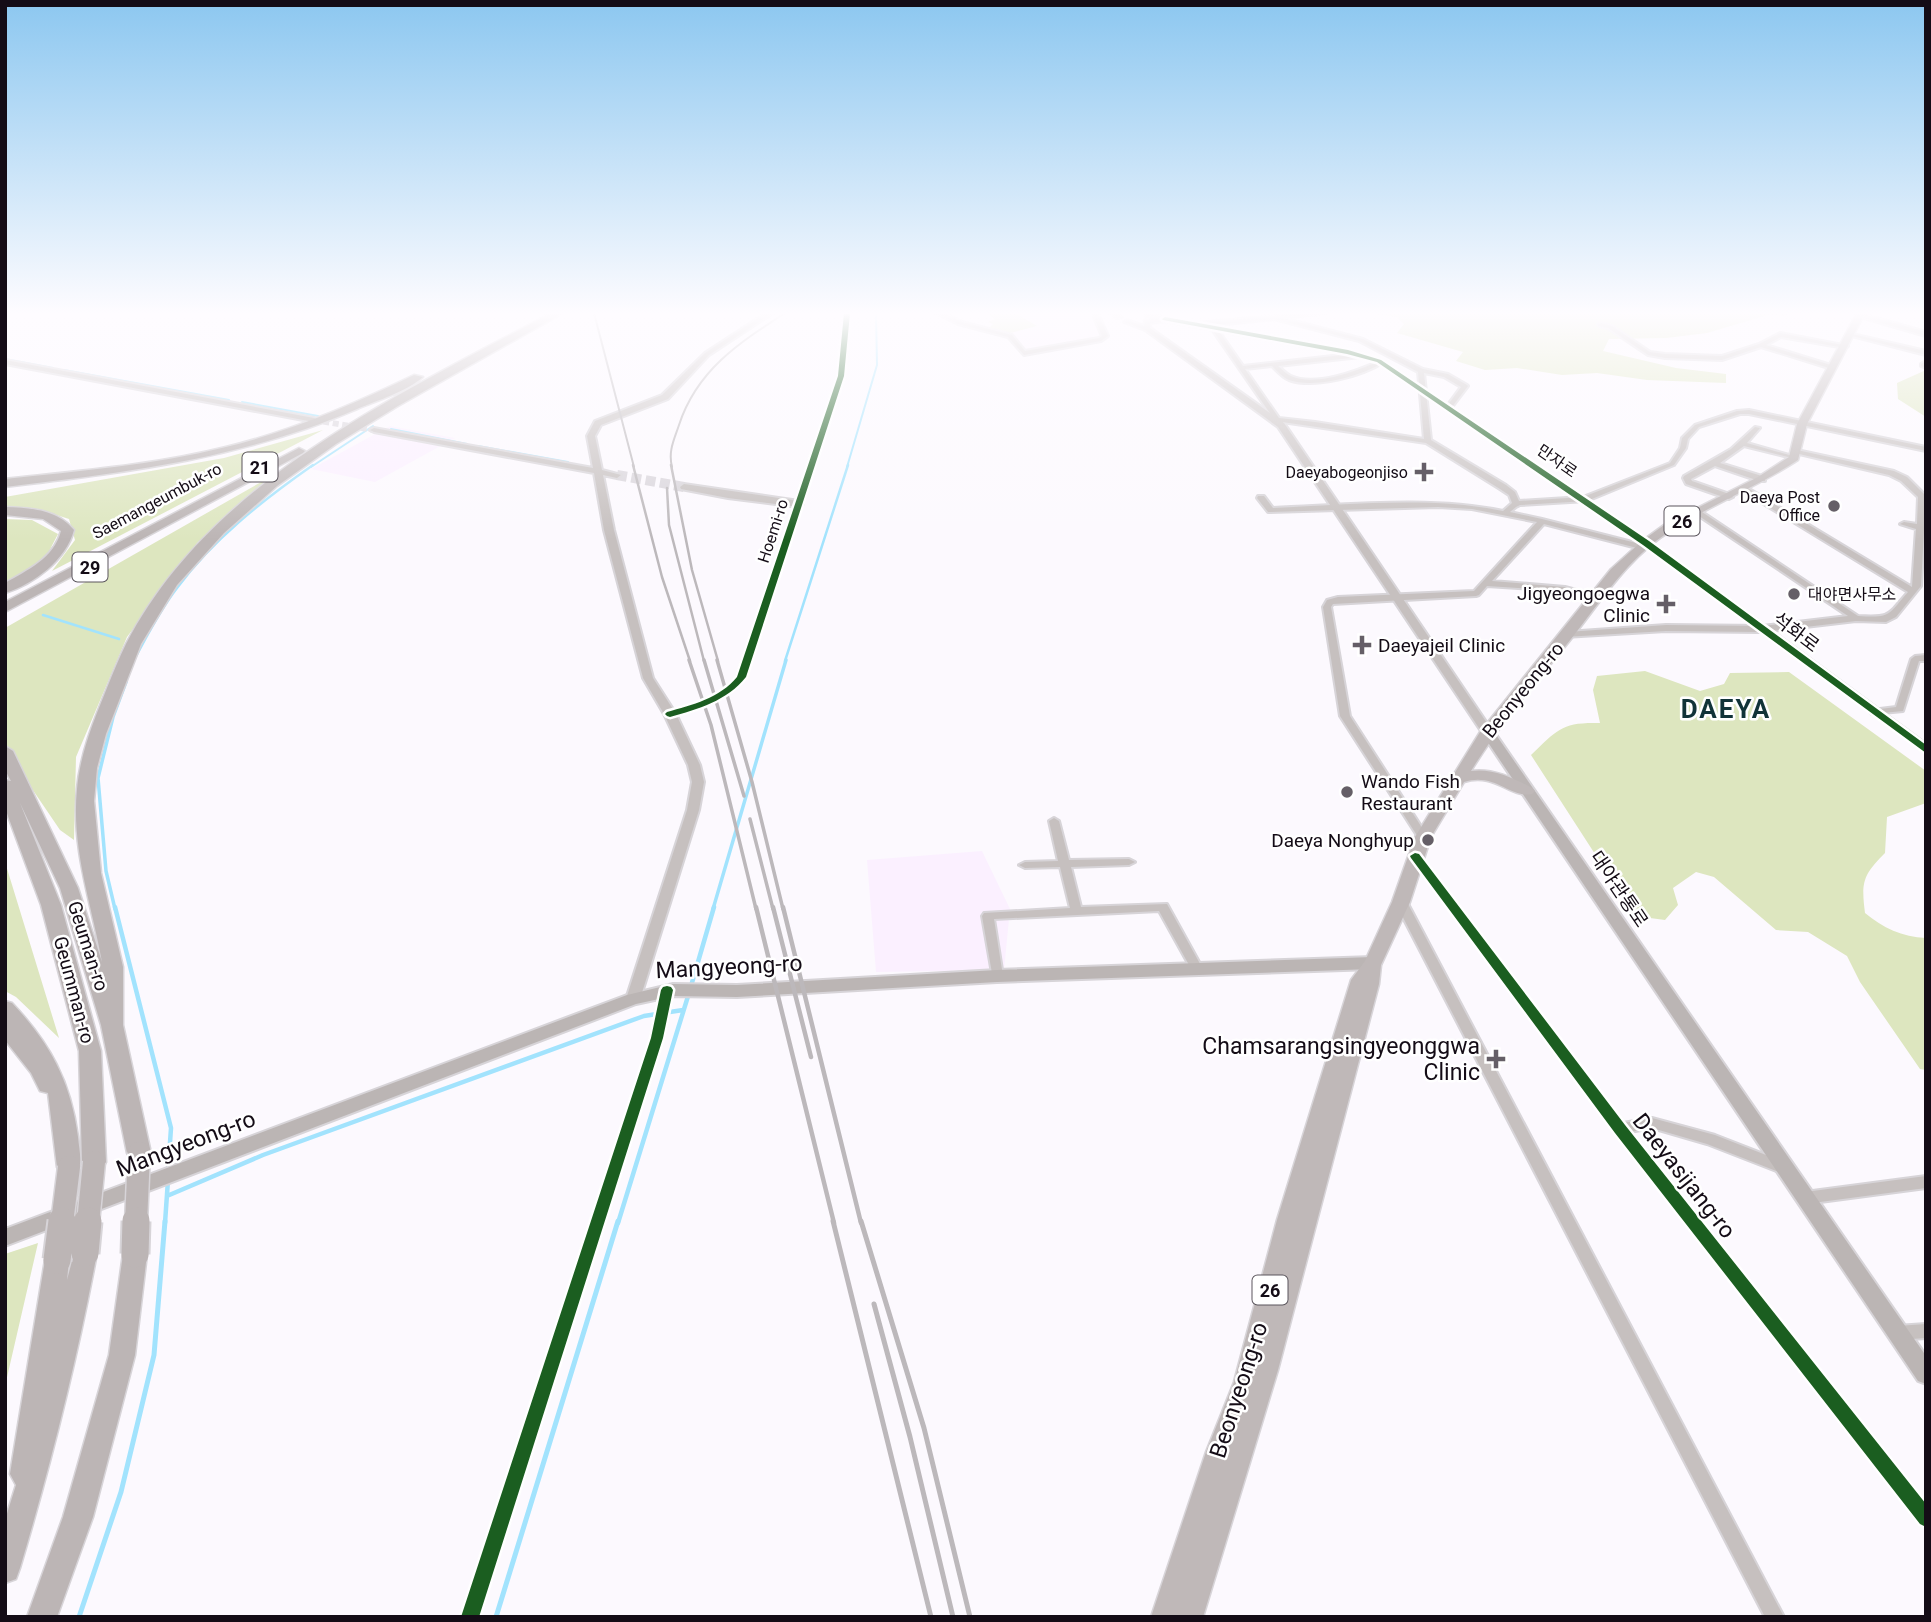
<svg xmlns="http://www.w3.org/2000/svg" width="1931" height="1622" font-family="Roboto,'Noto Sans KR',sans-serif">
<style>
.built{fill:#fbf0ff}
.green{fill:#dde6bf}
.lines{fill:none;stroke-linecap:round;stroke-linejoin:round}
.stream-far4{stroke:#a2e3fd;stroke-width:2}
.stream-far3{stroke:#a2e3fd;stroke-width:2.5}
.stream-far2{stroke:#a2e3fd;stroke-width:3.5}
.stream-far1{stroke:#a2e3fd;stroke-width:4.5}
.stream{stroke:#a2e3fd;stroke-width:5}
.minor-tunnel{stroke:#d9d5db;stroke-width:6;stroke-dasharray:6 3.5;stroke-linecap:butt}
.tertiary-tunnel{stroke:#d9d5db;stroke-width:10;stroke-dasharray:10 4.5;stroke-linecap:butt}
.minor-casing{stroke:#d7d4d8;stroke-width:4}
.tertiary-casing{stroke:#d7d4d8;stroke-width:4}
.secondary-casing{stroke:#d7d4d8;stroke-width:4}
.primary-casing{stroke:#d7d4d8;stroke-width:3}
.trunk-casing{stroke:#d7d4d8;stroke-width:3}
.minor{fill:#c6c0bf;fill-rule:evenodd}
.tertiary{fill:#c6c0bf;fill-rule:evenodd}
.secondary{fill:#bbb5b4;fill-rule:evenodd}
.primary{fill:#bfb8b8;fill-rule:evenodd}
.trunk{fill:#bcb5b5;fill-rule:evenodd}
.rail-far4{stroke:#bcb8bb;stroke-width:2}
.rail-far3{stroke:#bcb8bb;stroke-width:2.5}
.rail-far2{stroke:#bcb8bb;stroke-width:3.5}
.rail-far1{stroke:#bcb8bb;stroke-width:4.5}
.rail{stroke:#bcb8bb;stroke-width:5}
.trunk-bridge-far1-casing{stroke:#d7d4d8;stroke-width:25;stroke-linecap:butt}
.trunk-bridge-casing{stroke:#d7d4d8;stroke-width:31;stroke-linecap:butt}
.trunk-bridge-far1{stroke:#bcb5b5;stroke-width:22}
.trunk-bridge{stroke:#bcb5b5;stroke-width:27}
.cycleway-casing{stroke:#fff;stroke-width:5}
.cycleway{fill:#1b5e20;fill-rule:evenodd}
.poi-dot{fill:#655f67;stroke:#fff;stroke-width:2.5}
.labels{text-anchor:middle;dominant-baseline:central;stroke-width:5;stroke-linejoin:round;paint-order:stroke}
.far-street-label{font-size:16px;fill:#140c16;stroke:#fff}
.far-poi-label{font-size:16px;fill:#140c16;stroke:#fff;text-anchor:end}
.shield{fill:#fff;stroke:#5a555c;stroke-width:2}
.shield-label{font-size:18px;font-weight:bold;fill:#140c16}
.poi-label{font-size:19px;fill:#140c16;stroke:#fff;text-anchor:end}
.street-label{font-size:19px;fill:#140c16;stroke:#fff}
.near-street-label{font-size:23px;fill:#140c16;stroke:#fff}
.near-poi-label{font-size:23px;fill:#140c16;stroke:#fff;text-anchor:end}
.district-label{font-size:26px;font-weight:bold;letter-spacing:2px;fill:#113338;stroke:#fff}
</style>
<rect width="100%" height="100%" fill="#fcf9fe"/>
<path class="built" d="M 1020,313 L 1093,313 L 1101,335 L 1099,339 L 1024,353 L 1007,334 L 1036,326 L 1019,315 Z
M 390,426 L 455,438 L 375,482 L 311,469 Z
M 982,851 L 1010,909 L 1004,970 L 876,972 L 867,860 Z"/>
<path class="green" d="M 986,313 L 1020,313 L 1020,316 L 1037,326 L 1006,334 L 988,329 L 993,324 L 988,322 L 995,319 Z
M 1369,313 L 1793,313 L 1783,316 L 1771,314 L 1707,333 L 1666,338 L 1609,339 L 1603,351 L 1676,368 L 1726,374 L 1726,383 L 1647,380 L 1597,373 L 1562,375 L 1517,368 L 1485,370 L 1456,361 L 1463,352 L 1397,333 L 1404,324 L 1397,317 Z
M 1926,370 L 1926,417 L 1898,399 L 1897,383 Z
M 323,430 L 52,571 L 75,540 L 69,519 L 38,509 L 5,509 L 5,497 L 224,458 Z
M 284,469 L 198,542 L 127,637 L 76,757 L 74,840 L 60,830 L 5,749 L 5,628 Z
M 5,519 L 32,520 L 58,534 L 45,559 L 5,584 Z
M 1645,671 L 1700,691 L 1724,684 L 1730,673 L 1789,672 L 1926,771 L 1926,803 L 1887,817 L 1885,853 C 1863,875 1861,882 1865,913 C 1883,928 1902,937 1926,938 L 1926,1070 L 1920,1069 L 1860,982 L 1847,956 L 1808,932 L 1776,930 L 1714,877 L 1696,872 L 1673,888 L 1678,905 L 1665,920 L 1635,916 L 1531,755 C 1558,729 1562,722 1600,723 L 1593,690 L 1597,676 Z
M 5,862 L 59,1038 L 16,997 L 5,991 Z
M 38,1243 L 5,1386 L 5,1254 Z"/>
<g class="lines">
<path class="stream-far4" d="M 5,359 L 53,368
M 64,370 L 229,400
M 242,402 L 318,416
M 391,429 L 467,444
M 478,446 L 568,462
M 311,467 L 373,426
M 847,467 L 877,365 L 876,313"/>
<path class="stream-far3" d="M 695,486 L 705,487
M 43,615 L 119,639
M 135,658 C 148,634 160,610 177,588 C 213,539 263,500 313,465
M 785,661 L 848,465"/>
<path class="stream-far2" d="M 115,909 L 106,871 L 98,778 L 113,717 L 126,682
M 713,909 L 786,660"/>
<path class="stream-far1" d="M 115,907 L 171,1128 L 168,1172
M 691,986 L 714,907
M 167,1196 L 263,1155 L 644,1016 L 683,1010
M 165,1223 L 168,1180
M 618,1223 L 689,993"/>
<path class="stream" d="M 79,1617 L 121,1492 L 154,1355 L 165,1221
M 496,1617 L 618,1221"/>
<path class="minor-tunnel" d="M 314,420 L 374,430"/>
<path class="tertiary-tunnel" d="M 617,475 L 684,487"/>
<defs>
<path id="minor" d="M 844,313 L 850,313 L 844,376 L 746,677 C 727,701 698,709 670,717 L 667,716 L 665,714 L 667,712 C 692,705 720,698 737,677 L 838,376 Z
M 936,313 L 944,313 L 962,322 L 1012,335 L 1025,351 L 1099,338 L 1102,336 L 1092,313 L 1098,313 L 1108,336 L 1101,341 L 1024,355 L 1008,337 L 958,324 Z
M 1305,313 L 1326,313 L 1283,318 L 1363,339 L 1423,369 L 1448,374 L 1467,385 L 1468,386 L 1452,407 L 1448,407 L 1447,406 L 1461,387 L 1444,377 L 1424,373 L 1431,440 L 1506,485 L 1515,492 L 1519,501 L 1583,497 L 1670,463 L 1680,448 L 1682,438 L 1695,425 L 1737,411 L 1749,410 L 1926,447 L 1926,451 L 1749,414 L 1740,414 L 1699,427 L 1688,439 L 1686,448 L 1674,465 L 1587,501 L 1520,505 L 1516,507 L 1510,512 L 1542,519 L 1644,545 L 1645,547 L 1641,549 L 1544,524 L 1492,581 L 1565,587 L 1599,596 L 1599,600 L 1596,601 L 1564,591 L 1487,586 L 1479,595 L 1476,596 L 1333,604 L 1331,607 L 1350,716 L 1428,837 L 1423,840 L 1418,837 L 1340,716 L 1323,607 L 1327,600 L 1338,597 L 1474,591 L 1537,522 L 1472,509 L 1438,507 L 1268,512 L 1257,498 L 1258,496 L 1264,496 L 1273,508 C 1348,505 1430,496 1503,511 L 1512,503 L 1509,495 L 1500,489 L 1426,443 L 1296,424 L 1282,422 L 1282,425 L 1278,425 L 1211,328 L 1216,327 L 1243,366 L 1360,353 L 1363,355 L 1360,357 L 1278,366 C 1282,369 1286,374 1291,376 C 1315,387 1357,371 1379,361 L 1384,362 C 1362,376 1315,389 1289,380 C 1282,377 1277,371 1272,366 L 1245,369 L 1279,418 L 1315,422 L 1424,439 L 1418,372 L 1359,341 L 1274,319 L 1197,327 L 1194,325 L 1197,323 Z
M 1859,313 L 1926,332 L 1926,336 L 1857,316 L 1856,315 Z
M 1601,323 L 1612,326 L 1650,352 L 1665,354 L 1722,356 L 1759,344 L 1780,333 L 1848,346 L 1845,348 L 1781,337 L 1766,345 L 1834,366 L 1834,368 L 1832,369 L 1761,347 L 1722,360 L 1665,358 L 1648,355 L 1608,328 L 1599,326 L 1598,325 Z
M 1848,333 L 1926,351 L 1926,355 L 1848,335 Z
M 1926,361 L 1926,368 L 1921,366 L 1921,364 Z
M 1755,427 L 1760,428 L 1747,443 L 1796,457 L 1796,459 L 1744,446 L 1720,463 L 1765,477 L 1765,481 L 1759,481 L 1715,466 L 1691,479 L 1692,481 L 1732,495 L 1733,497 L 1729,499 L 1686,484 L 1683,478 L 1684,476 L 1731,449 Z
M 1797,450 L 1894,471 L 1907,477 L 1926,496 L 1924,525 L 1926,526 L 1926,530 L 1924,530 L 1921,586 L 1896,617 L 1886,622 L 1856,621 L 1762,632 L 1666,631 L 1564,637 L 1564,633 L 1567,632 L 1666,625 L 1762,626 L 1848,616 L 1696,514 L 1695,512 L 1699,510 L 1858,616 C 1891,618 1887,616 1908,592 L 1739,489 L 1746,487 L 1912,587 L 1916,529 L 1900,524 L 1904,522 L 1917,524 L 1918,497 L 1901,481 L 1889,475 L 1795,453 L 1795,451 Z
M 1926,655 L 1926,661 L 1919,661 L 1903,711 L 1872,714 L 1870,712 L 1872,710 L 1896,707 L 1911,659 L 1915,656 Z
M 1054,818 L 1059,821 L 1069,860 L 1129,859 L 1135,862 L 1129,865 L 1071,867 L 1081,907 L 1167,904 L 1204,971 L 1202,974 L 1194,974 L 1159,911 L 994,919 L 1003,976 L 1001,979 L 993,979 L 982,916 L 984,913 L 1070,908 L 1060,867 L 1025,868 L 1019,865 L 1025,862 L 1058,861 L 1049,821 Z
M 1415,853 L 1419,854 L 1623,1123 L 1652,1118 L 1715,1135 L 1789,1164 L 1791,1168 L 1789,1172 L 1784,1174 L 1707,1144 L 1652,1128 L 1630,1132 L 1926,1504 L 1926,1527 L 1920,1524 L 1615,1133 L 1411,858 L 1410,856 Z
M 1401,898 L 1407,902 L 1784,1617 L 1765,1617 L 1395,902 Z
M 667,986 L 671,987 L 673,990 L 663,1038 L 479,1617 L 461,1617 L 651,1038 L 661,990 L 663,987 Z
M 1926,1176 L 1926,1188 L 1805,1204 L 1800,1202 L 1798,1198 L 1800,1194 L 1805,1192 Z
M 1926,1324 L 1926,1338 L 1897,1340 L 1891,1338 L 1889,1333 L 1891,1328 L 1897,1326 Z"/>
<path id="tertiary" d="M 766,313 L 773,313 L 709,355 L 668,399 L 601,425 L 595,436 L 602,470 L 621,475 L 617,478 L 603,475 L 614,530 L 653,678 L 676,714 L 700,765 L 704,782 L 699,810 L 640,999 L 638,1003 L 628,1003 L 626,999 L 687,810 L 692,782 L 688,765 L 664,714 L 643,678 L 604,530 L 594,473 L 374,432 L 370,430 L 374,428 L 593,468 L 587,436 L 595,421 L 662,395 L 705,353 Z
M 1110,313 L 1117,313 L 1122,317 L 1117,318 Z
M 1148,314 L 1348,350 L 1381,360 L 1649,541 L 1926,744 L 1926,753 L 1643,545 L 1377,362 L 1347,354 L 1165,321 L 1150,323 L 1150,328 L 1284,423 L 1493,732 L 1487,735 L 1483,734 L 1278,427 L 1145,330 L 1124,322 L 1127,320 L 1144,326 L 1145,320 L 1151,319 L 1146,317 L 1146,315 Z
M 5,360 L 314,418 L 318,420 L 314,422 L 5,364 Z
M 684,484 L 799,501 L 803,504 L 799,507 L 728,498 L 681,489 L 680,487 Z"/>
<path id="secondary" d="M 1487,728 L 1492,729 L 1926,1356 L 1926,1384 L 1918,1381 L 1481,732 Z
M 1373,957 L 1379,959 L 1381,963 L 1379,967 L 1373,969 L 997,982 L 737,997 L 673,996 L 636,1004 L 5,1246 L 5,1229 L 627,995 L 673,984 L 737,985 L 997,970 Z"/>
<path id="primary" d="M 1857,313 L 1865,313 L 1807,424 L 1798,460 C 1757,487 1712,504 1672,530 C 1628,557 1602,600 1571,639 C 1536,683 1500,723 1471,771 C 1493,768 1513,778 1532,788 L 1535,791 L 1532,794 C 1511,799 1495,772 1464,782 L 1431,837 L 1410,902 L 1381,965 L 1379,984 L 1278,1370 L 1203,1617 L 1151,1617 L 1206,1452 L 1234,1382 L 1277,1220 L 1351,980 L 1365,961 L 1392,902 L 1415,837 L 1480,732 L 1611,569 L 1642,541 L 1664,525 L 1758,477 L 1789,457 L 1797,424 Z"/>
<path id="trunk" d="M 551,313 L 563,313 L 398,406 L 336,444 L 277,486 L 224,533 L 177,585 L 141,644 L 106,734 L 97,768 L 94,801 L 101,873 L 123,967 L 123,1025 L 151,1153 L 147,1160 L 139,1162 L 131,1160 L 127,1153 L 101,1025 L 60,888 L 20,803 L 61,905 L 101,1051 L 106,1162 L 102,1169 L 94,1171 L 86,1169 L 82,1162 L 79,1051 L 41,905 L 5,808 L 5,780 L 11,781 L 5,770 L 5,746 L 13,751 L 78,888 L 102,962 C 92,905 71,849 77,789 C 80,754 94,720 107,688 C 113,673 119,658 126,644 C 211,480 397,396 551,313 Z
M 414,375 L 423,377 C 406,392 378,400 357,409 C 241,459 128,472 5,487 L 5,479 C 79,471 154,465 226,447 C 292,431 354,404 414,375 Z
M 299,448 L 305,451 L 303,453 L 5,612 L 5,602 Z
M 5,507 C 30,508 57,509 74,530 C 66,560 34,584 5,593 L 5,583 C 28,570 54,558 61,531 L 43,519 L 5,515 Z
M 5,1001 L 12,1003 C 50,1043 71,1082 78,1137 C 79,1149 83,1163 77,1174 L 69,1176 L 61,1174 L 57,1167 L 48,1093 L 40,1091 L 31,1073 L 5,1040 Z
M 85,1242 L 94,1246 L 97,1253 C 77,1360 51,1464 20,1568 L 16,1579 L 5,1583 L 5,1520 L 16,1485 L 10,1474 L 45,1260 L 48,1252 L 57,1249 L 66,1252 L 69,1260 L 67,1280 L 76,1246 Z
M 135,1243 L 144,1247 L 147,1254 L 135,1355 L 93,1517 L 57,1617 L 27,1617 L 63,1517 L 109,1355 L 123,1254 L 126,1247 Z"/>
</defs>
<use href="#minor" class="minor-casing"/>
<use href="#tertiary" class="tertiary-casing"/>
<use href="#secondary" class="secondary-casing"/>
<use href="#primary" class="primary-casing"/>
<use href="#trunk" class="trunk-casing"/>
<use href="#minor" class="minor"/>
<use href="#tertiary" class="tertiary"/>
<use href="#secondary" class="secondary"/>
<use href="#primary" class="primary"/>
<use href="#trunk" class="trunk"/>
<path class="rail-far4" d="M 594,313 L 634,467
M 672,467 C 668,451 674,440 679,425 C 697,370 739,343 785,313"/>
<path class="rail-far3" d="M 633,465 L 662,577 L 690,661
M 671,465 L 692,570 L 718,661
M 667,488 L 669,525 L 704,661"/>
<path class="rail-far2" d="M 689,660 L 711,725 L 756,909
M 704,660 L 744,796
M 717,660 L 752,782 L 783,909
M 750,819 L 773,909"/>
<path class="rail-far1" d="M 756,907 L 834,1223
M 773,907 L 811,1057
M 783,907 L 861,1223"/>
<path class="rail" d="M 833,1221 L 931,1617
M 861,1221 L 924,1428 L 970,1617
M 874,1304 L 910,1437 L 953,1617"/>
<defs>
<path id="trunk-bridge-far1" d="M 62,1223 L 69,1167
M 88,1223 L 94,1162
M 136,1223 L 139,1153"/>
<path id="trunk-bridge" d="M 85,1253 L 88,1221
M 135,1254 L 136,1221
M 57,1260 L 62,1221"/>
</defs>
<use href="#trunk-bridge-far1" class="trunk-bridge-far1-casing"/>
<use href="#trunk-bridge" class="trunk-bridge-casing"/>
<use href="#trunk-bridge-far1" class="trunk-bridge-far1"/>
<use href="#trunk-bridge" class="trunk-bridge"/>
<defs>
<path id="cycleway" d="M 844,313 L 850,313 L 844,376 L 746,677 C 727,701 698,709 670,717 L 667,716 L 665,714 L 667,712 C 692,705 720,698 737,677 L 838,376 Z
M 1165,317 L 1348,350 L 1381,360 L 1649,541 L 1926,745 L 1926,753 L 1643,545 L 1377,362 L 1347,354 L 1163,320 L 1162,319 Z
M 1415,853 L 1419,854 L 1625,1125 L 1926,1504 L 1926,1527 L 1920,1524 L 1615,1133 L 1411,858 L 1410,856 Z
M 667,986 L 671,987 L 673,990 L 663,1038 L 479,1617 L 461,1617 L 651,1038 L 661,990 L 663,987 Z"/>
</defs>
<use href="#cycleway" class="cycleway-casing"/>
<use href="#cycleway" class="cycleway"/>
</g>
<linearGradient id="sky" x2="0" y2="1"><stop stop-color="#8cc7f0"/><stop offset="0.58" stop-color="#fefcff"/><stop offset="1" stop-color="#fefcff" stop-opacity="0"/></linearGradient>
<rect width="1931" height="540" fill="url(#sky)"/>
<g class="poi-dot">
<path d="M1420.5 461.5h7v7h7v7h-7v7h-7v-7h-7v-7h7z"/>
<circle cx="1834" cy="506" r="7"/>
<circle cx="1794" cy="594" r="7"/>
<path d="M1662.5 593.5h7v7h7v7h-7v7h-7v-7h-7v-7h7z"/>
<path d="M1358.5 634.5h7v7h7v7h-7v7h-7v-7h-7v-7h7z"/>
<circle cx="1347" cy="792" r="7"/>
<circle cx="1428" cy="840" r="7"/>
<path d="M1492.5 1048.5h7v7h7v7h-7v7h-7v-7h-7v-7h7z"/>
</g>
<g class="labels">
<g class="far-street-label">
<text transform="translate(1557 461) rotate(35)">만자로</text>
<text transform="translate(157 501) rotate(-28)">Saemangeumbuk-ro</text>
<text transform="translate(773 531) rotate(-72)">Hoemi-ro</text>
</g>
<g class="far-poi-label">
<text x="1408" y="472">Daeyabogeonjiso</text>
<text x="1820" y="497">Daeya Post<tspan x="1820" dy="18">Office</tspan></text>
<text x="1808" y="594" text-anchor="start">대야면사무소</text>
</g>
<g class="shield">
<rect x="242.5" y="452.5" width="35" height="29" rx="5"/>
<rect x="1664.5" y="506.5" width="35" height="29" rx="5"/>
<rect x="72.5" y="552.5" width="35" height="29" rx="5"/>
<rect x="1252.5" y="1275.5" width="35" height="29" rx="5"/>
</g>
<g class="shield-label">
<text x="260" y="467">21</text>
<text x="1682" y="521">26</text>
<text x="90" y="567">29</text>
<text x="1270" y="1290">26</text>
</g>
<g class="poi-label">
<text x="1650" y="593">Jigyeongoegwa<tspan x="1650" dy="22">Clinic</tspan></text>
<text x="1378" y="645" text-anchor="start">Daeyajeil Clinic</text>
<text x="1361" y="781" text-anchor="start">Wando Fish<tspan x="1361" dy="22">Restaurant</tspan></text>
<text x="1414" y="840">Daeya Nonghyup</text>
</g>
<g class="street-label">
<text transform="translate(1796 632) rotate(37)">석화로</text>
<text transform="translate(1523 690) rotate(-51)">Beonyeong-ro</text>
<text transform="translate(1619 889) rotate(56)">대야관통로</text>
<text transform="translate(88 946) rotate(72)">Geuman-ro</text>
<text transform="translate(74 990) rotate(75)">Geumman-ro</text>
</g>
<g class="near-street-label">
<text transform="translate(729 967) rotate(-3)">Mangyeong-ro</text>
<text transform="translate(186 1144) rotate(-21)">Mangyeong-ro</text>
<text transform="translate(1684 1176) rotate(52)">Daeyasijang-ro</text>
<text transform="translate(1239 1390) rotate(-72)">Beonyeong-ro</text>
</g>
<g class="near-poi-label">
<text x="1480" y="1046">Chamsarangsingyeonggwa<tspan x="1480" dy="26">Clinic</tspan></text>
</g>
<g class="district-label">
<text x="1726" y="709">DAEYA</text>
</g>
</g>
<rect width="1931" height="1622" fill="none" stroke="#140c16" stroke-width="14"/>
</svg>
